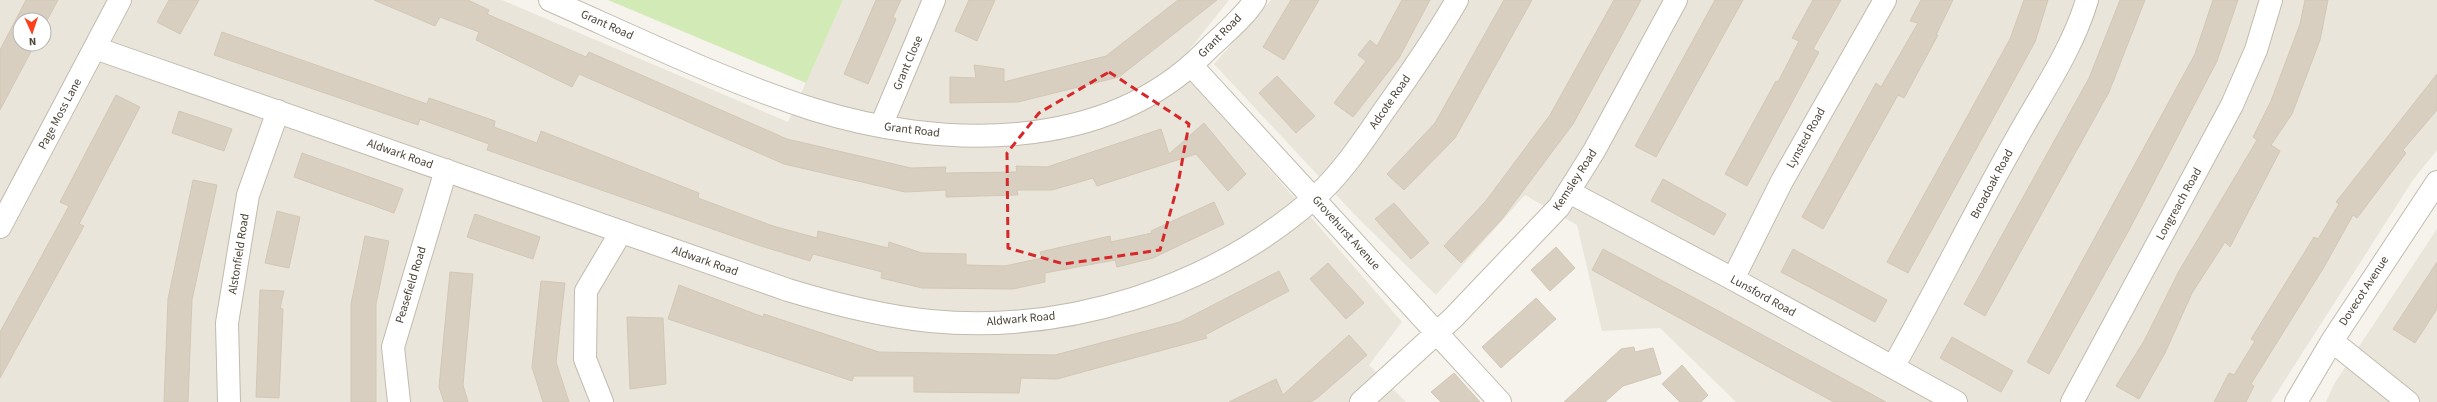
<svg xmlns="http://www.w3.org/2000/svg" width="2437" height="402" font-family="'Source Sans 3',sans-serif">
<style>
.residential{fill:#eae5da;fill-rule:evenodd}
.green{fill:#d2eab5}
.building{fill:#d8cfc1;stroke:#d3c7b4}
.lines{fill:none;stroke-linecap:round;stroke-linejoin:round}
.minor-casing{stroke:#c2bbae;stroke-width:24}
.minor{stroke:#fff;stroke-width:22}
.marked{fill:none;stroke:#d62828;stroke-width:3;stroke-dasharray:8 5;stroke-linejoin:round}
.labels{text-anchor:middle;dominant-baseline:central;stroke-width:3.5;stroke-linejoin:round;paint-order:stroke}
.street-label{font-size:12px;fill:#4b4439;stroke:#fff}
</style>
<rect width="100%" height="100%" fill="#f6f3ec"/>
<path class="residential" d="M 0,0 L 502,0 L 788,122 L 843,0 L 1229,0 L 1178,64 L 1402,322 L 1369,365 L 1406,402 L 0,402 ZM 20,20 L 44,20 L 44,44 L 20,44 Z
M 1271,0 L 2437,0 L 2437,150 L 2413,180 L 2271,402 L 1736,402 L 1660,328 L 1602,331 L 1577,225 L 1525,195 L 1436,295 L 1353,213 L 1214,64 Z
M 2437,229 L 2437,402 L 2326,402 L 2334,384 Z"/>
<path class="green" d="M 608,0 L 843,0 L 806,83 Z"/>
<path class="building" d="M 26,0 L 58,0 L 44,26 L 44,20 L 20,20 L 20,44 L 35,44 L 0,110 L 0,50 Z
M 169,0 L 199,0 L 180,34 L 157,22 Z
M 374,0 L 468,0 L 489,10 L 487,14 L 586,57 L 589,52 L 787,139 L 911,168 L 946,167 L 945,173 L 1017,172 L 1016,166 L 1047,167 L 1161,129 L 1169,154 L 1204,123 L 1246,174 L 1228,191 L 1196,154 L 1097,186 L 1093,178 L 1052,190 L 1017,190 L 1018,195 L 946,197 L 946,190 L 905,192 L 784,164 L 579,74 L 572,87 L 476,40 L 479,32 L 440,17 L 435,26 Z
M 876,0 L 901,0 L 893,17 L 896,19 L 868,84 L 844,74 Z
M 969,0 L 995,0 L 977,41 L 955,31 Z
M 1178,0 L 1217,0 L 1119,77 L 1018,102 L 950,103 L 950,77 L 976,78 L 974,65 L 1004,69 L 1004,82 L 1106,56 Z
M 1291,0 L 1319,0 L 1284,60 L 1263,47 Z
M 1402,0 L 1430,0 L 1399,58 L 1353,117 L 1334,103 L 1366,61 L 1358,55 L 1370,40 L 1377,46 Z
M 1504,0 L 1532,0 L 1455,138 L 1404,190 L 1387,174 L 1435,123 Z
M 1614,0 L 1641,0 L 1573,124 L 1502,219 L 1461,263 L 1444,246 L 1485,202 L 1550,115 Z
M 1715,0 L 1743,0 L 1656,157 L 1635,146 Z
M 1813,0 L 1841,0 L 1813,49 L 1819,52 L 1747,186 L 1725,174 L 1776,81 L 1778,82 L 1799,41 L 1792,38 Z
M 1921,0 L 1953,0 L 1936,35 L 1938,35 L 1904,98 L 1898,95 L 1823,229 L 1802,217 L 1876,83 L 1881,87 L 1918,23 L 1910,21 Z
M 2024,0 L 2048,0 L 2035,42 L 1908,273 L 1887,262 L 2010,39 Z
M 2120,0 L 2145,0 L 2109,92 L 1985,316 L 1964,304 L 2089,78 Z
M 2213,0 L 2238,0 L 2217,61 L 2129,230 L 2049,374 L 2027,362 L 2195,54 Z
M 2305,0 L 2328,0 L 2320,40 L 2292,114 L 2271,145 L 2280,151 L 2230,247 L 2225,242 L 2192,293 L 2165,353 L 2139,399 L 2116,386 L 2144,341 L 2179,271 L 2257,140 L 2253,137 L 2271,101 L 2300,24 Z
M 222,32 L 427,104 L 429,98 L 495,121 L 494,127 L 537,143 L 541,131 L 699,193 L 698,198 L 773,226 L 817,238 L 818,231 L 888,248 L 889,242 L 922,253 L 966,254 L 966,265 L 1005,266 L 1042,258 L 1040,252 L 1110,236 L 1111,242 L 1152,233 L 1151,231 L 1214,202 L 1224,224 L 1153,258 L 1117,267 L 1115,260 L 1045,273 L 1045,282 L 1013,289 L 922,288 L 881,278 L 882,272 L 813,254 L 810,261 L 761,246 L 487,150 L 489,144 L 420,119 L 418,125 L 214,55 Z
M 2437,74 L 2437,110 L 2403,150 L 2406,153 L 2357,218 L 2353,215 L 2324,267 L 2251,384 L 2254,386 L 2246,402 L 2214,402 L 2229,373 L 2234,375 L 2255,341 L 2251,339 L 2314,237 L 2318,239 L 2339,204 L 2336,202 Z
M 1277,76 L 1315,116 L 1296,133 L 1259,93 Z
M 116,95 L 140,107 L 79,224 L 84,226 L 0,378 L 0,332 L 69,206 L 60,202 Z
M 179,111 L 232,129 L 224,151 L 172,133 Z
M 302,153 L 403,189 L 394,213 L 294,177 Z
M 1663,179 L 1726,214 L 1714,235 L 1651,201 Z
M 193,180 L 217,185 L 192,300 L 188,402 L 164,402 L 168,299 Z
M 1394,203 L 1429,243 L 1411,259 L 1375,219 Z
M 277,211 L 300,217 L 289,268 L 265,263 Z
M 475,214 L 540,237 L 533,259 L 467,237 Z
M 365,236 L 389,241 L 376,304 L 376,402 L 351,402 L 351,304 Z
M 1556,247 L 1575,268 L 1550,291 L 1531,270 Z
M 1603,249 L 1702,302 L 1886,402 L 1834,402 L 1767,366 L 1592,270 Z
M 1793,249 L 1887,300 L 1875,322 L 1781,272 Z
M 2437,262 L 2437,309 L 2415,343 L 2393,329 Z
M 1328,263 L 1364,303 L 1346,319 L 1310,279 Z
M 1279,271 L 1289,291 L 1205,335 L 1207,338 L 1057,379 L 1021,378 L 1019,393 L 914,392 L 914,376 L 854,376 L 852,381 L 668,319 L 679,285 L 763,317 L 764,314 L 879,352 L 1055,355 L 1180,322 Z
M 450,272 L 473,274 L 463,385 L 468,402 L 444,402 L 439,387 Z
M 541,281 L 565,283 L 556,362 L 569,402 L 543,402 L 532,367 Z
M 260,290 L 284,291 L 280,308 L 283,309 L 279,398 L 256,397 Z
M 1536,298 L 1556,319 L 1501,368 L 1482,347 Z
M 627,317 L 663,318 L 666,384 L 630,389 Z
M 1349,335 L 1367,355 L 1316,399 L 1310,402 L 1229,402 L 1276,379 L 1283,395 Z
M 1952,337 L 2013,371 L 2001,392 L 1940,358 Z
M 1634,347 L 1635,352 L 1653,348 L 1661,374 L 1623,386 L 1605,402 L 1564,402 L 1621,349 Z
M 1682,365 L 1708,395 L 1701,402 L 1680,402 L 1662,384 Z
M 1454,373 L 1480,402 L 1441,402 L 1431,392 Z"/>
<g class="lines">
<defs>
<path id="minor" d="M 550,0 C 636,38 722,80 812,109 C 939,149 1103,154 1204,53 C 1219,38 1244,18 1255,0
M 95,48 L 788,290 C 834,304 881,316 930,321 C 1065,334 1210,289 1313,199 C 1339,177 1362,143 1381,115 C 1408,77 1434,40 1457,0
M 1191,65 L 1500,402
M 881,126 L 934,0
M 1569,192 L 1733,279 L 1956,402
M 0,227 L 120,0
M 1733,279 L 1782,181 L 1885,0
M 2332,341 L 2408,402
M 1893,367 C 1935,293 1972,217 2014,143 C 2039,97 2072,51 2087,0
M 229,402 L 227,323 L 248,195 L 278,111
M 399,402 L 393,347 L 446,170
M 602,402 L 585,359 L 586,291 L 621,232
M 1361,402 L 1453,318 L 1559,207 L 1594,151 L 1676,0
M 2072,402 L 2232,105 L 2256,50 L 2271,0
M 2296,402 L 2332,341 L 2437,182"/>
</defs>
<use href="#minor" class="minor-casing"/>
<use href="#minor" class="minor"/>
</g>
<path class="marked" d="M 1109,72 L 1189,124 L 1178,184 L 1160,250 L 1064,264 L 1008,248 L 1007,153 L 1039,113 Z"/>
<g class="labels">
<g class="street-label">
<text transform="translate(607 25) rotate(24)">Grant Road</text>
<text transform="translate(1220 36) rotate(-45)">Grant Road</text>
<text transform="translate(908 63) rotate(-67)">Grant Close</text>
<text transform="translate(1390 102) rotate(-55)">Adcote Road</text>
<text transform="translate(60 114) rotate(-62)">Page Moss Lane</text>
<text transform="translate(912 130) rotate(7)">Grant Road</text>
<text transform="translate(1806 138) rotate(-61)">Lynsted Road</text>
<text transform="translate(400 154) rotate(19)">Aldwark Road</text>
<text transform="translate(1575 180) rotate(-57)">Kemsley Road</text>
<text transform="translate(1992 184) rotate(-62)">Broadoak Road</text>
<text transform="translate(2179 204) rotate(-61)">Longreach Road</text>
<text transform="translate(1346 233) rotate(48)">Grovehurst Avenue</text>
<text transform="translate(239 254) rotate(-81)">Alstonfield Road</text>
<text transform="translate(705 261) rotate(19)">Aldwark Road</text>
<text transform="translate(411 285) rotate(-73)">Peasefield Road</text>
<text transform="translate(2364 291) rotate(-57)">Dovecot Avenue</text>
<text transform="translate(1763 296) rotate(29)">Lunsford Road</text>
<text transform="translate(1021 319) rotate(-5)">Aldwark Road</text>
</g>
</g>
<g transform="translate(32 32) rotate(177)"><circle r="19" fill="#ffffff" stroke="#b7b4b0"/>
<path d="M0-3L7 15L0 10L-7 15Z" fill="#fc3f1d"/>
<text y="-6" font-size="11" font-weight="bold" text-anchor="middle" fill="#4b4439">N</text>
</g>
</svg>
